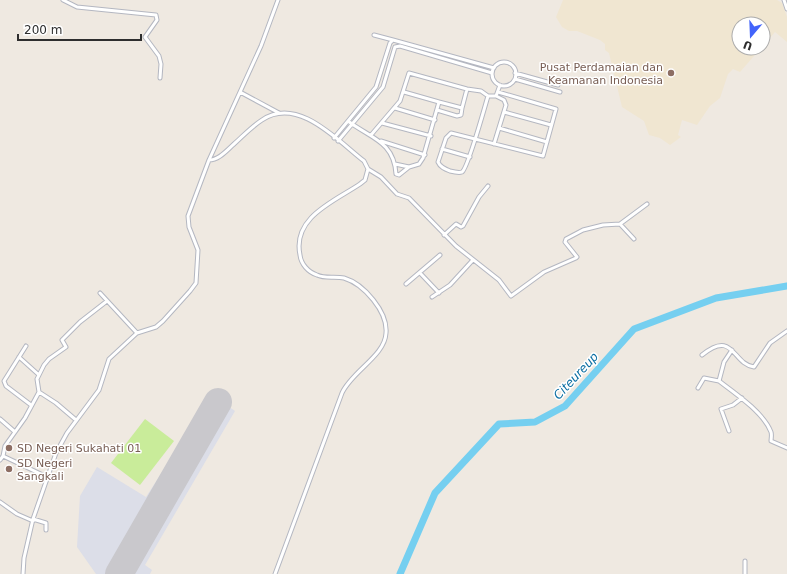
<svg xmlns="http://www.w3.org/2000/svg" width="787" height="574" font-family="'DejaVu Sans',sans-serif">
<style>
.education{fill:#f0e6d1}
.airport{fill:#dcdee8}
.pitch{fill:#c9ec9a}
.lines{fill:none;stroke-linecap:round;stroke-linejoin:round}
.river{stroke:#75cff0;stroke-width:7}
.runway{stroke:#c9c8cc;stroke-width:28}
.street-casing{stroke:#b4b7c1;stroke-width:5}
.street{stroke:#fff;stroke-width:3}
.education-dot{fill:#8d6e63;stroke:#fff;stroke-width:1.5}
.labels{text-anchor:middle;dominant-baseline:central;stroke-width:3;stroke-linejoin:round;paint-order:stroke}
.education-label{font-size:11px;fill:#785e54;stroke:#fff;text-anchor:start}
.water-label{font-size:12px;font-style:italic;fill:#0d6fa3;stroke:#fff}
</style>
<rect width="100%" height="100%" fill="#efe9e1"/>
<path class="education" d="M 563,0 L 777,0 L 782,3 L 787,17 L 787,42 L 775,32 L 763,46 L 763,24 L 739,24 L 739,48 L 761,48 L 740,72 L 733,69 L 728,74 L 720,98 L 710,106 L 697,125 L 682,120 L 678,135 L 681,137 L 670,145 L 660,138 L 649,135 L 644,121 L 622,107 L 609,53 L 605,50 L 605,44 L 600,40 L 577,31 L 569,31 L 562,27 L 556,17 Z"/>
<path class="airport" d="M 212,395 L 235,411 L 145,565 L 152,570 L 150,574 L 96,574 L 77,547 L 80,496 L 97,467 L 146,497 Z"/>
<path class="pitch" d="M 145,419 L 174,441 L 140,485 L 111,463 Z"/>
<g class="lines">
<path class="river" d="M 400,574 L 435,493 L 499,424 L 535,422 L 565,406 L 634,329 L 716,298 L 787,286"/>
<path class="runway" d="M 119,574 L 218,402"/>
<defs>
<path id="street" d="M 63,0 L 77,7 L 156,15 L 157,20 L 145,37 L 159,56 L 161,64 L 160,78
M 784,0 L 787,9
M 374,35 L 393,40
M492 74a12 12 0 1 1 24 0a12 12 0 1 1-24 0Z
M 515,73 L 558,85
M 515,79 L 560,92
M 240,92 L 279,113
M 404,92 L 439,102
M 488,96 C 485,106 468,168 462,172 C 459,173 454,172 450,171 C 445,169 440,167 438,162 L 446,138 L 451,133 L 543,156 L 556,109 L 498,92
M 395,108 L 435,120
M 437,110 L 457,116 L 461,115 L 462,108
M 504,112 L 551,125
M 348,121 C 370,138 394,141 396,174 L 399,175 L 409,167 L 419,164 L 423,158 L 439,102 L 462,108 L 467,89
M 382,123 L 431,136
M 499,128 L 547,142
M 371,135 L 400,101 L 409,73 L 467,89 L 481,91 L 488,96 L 496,96 L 500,85
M 334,138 L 376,87 L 390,43 L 393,40 L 494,68
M 338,141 L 383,87 L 395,47 L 400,46 L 492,73
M 381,141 L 425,155
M 494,144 L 506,105 L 504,100 L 496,96
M 442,149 L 470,157
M 209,160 C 219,160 227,150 234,144 C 243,136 251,127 262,120 C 298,96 337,140 364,161 L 368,169 L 365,180 L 360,184 C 335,201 292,217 300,255 C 301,264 308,272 317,275 C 325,279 335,276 344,278 C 364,284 388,312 386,333 C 385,356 352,371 342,393 L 275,574
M 395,164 L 409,167
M 368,169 L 381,177 L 397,194 L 409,198 L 456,246 L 499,280 L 511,296 L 544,272 L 576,258 L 577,257 L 565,242 L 566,239 L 583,230 L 603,225 L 620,224 L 647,204
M 620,224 L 634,239
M 444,235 L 456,224 L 461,227 L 463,226 L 479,197 L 488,186
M 420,273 L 439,293
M 406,284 L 440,255
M 100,293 L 137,333
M 432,297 L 450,285 L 472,261
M 26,346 L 4,381 L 6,386 L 31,405
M 732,350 L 724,362 L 719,381 C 735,393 764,413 771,432 C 772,435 771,439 771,441 L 787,448
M 702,355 C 734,329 732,364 754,367 L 770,343 L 787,331
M 19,357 L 39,375
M 698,388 L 704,378 L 719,381
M 39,392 L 56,403 L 76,420
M 0,419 L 15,432
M 729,431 L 721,409 L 733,405 L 742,398
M 3,456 L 5,446 L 25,418 L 39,392 L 37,379 L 44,365 L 49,359 L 66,347 L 62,340 L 80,322 L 107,301
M 0,460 L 3,456 L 47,477
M 0,502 L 17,514 L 33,521
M 33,519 L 46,523 L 46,530
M 23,574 L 24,558 L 33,519 L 56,453 L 67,433 L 99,390 L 109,359 L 137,333 L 156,327 L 163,321 L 190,291 L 196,283 L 198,250 L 189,227 L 188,216 L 209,160 L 261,46 L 278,0
M 745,574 L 745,561"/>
</defs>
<use href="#street" class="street-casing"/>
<use href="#street" class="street"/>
</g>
<g class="education-dot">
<circle cx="671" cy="73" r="4"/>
<circle cx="9" cy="448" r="4"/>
<circle cx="9" cy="469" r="4"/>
</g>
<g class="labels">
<g class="education-label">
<text x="663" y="67" text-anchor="end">Pusat Perdamaian dan<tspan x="663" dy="13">Keamanan Indonesia</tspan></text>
<text x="17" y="448">SD Negeri Sukahati 01</text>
<text x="17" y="463">SD Negeri<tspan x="17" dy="13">Sangkali</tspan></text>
</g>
<g class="water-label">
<text transform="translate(576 376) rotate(-47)">Citeureup</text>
</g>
</g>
<g transform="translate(751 36) rotate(199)"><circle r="19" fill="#ffffff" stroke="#ababab"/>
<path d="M0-3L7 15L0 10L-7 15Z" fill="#4264fb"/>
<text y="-6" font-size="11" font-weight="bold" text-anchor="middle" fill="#2e2e2e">U</text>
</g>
<path d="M18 34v6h123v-6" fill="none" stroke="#2e2e2e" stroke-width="2"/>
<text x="24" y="34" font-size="12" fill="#2e2e2e" stroke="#ffffff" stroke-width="3" paint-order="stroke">200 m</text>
</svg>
